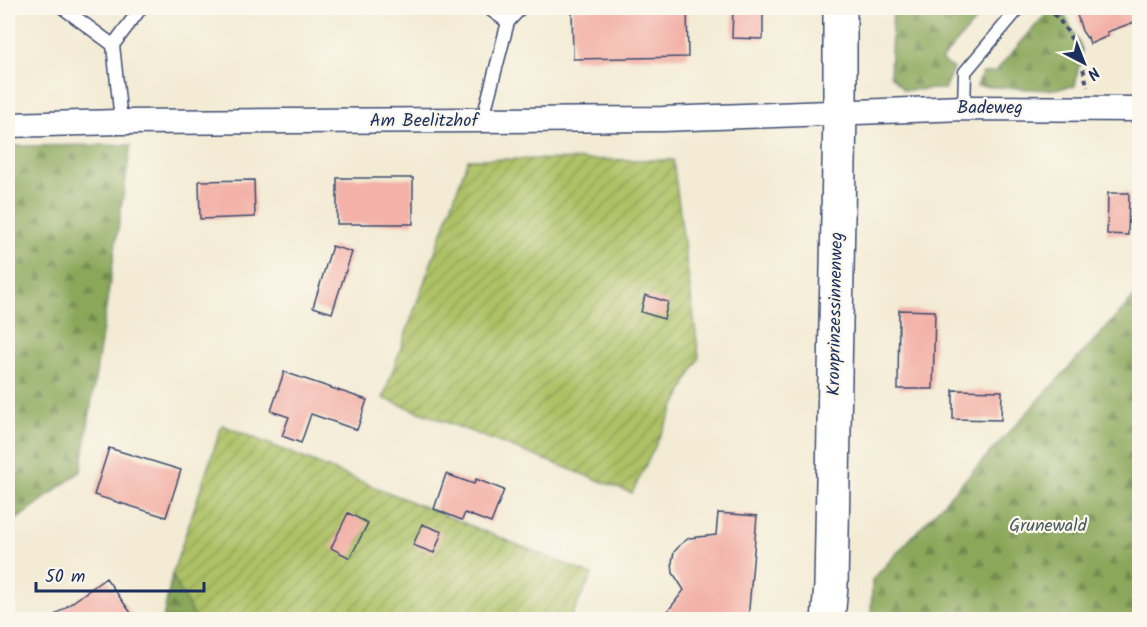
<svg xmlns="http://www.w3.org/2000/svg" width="1147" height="627" font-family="Kalam,sans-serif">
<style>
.forest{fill:url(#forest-firs);stroke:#526b5c;stroke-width:1.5}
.garden{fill:url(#garden-furrows);stroke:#647862;stroke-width:1.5}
.building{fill:#f3b1a7}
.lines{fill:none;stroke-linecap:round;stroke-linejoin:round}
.lane-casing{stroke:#3b4b70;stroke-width:15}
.street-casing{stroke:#3b4b70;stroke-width:27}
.secondary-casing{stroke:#3b4b70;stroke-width:36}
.path{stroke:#3b4b70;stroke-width:4;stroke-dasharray:4.5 4.5;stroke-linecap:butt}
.lane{stroke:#fff;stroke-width:12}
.street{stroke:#fff;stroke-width:24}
.secondary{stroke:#fff;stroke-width:33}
.labels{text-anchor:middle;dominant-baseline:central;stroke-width:4.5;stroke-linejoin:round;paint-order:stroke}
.street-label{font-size:18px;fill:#1b2f5e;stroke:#fbf7ec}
.park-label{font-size:18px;fill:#475b60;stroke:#fbf7ec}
</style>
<defs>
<pattern id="forest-firs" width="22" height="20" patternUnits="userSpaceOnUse" patternTransform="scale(1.5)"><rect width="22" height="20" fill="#8aa75a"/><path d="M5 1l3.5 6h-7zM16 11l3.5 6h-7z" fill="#70884e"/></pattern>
<pattern id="garden-furrows" width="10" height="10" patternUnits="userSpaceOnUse" patternTransform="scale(1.5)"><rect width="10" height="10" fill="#adc165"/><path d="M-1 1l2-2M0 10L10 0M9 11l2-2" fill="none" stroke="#8c9d56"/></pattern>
</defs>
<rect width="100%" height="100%" fill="#fbf7ec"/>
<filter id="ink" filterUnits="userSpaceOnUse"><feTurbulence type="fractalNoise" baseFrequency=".0167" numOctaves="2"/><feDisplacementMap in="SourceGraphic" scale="12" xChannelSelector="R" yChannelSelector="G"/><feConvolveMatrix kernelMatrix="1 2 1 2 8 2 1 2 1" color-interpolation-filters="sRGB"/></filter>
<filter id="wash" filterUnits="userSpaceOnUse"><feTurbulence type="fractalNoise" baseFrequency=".008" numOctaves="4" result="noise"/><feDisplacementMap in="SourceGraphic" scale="24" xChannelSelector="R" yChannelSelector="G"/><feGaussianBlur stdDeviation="1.35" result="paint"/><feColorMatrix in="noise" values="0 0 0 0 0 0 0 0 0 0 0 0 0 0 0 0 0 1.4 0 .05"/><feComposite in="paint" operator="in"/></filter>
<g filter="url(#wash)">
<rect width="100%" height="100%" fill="#f3ebd4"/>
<path class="forest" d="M 893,8 L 987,8 L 941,60 L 953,68 L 945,89 L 904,90 L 890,75 Z
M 1051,8 L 1061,8 L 1082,49 L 1075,86 L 1047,90 L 977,86 L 982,73 L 995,72 Z
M 131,145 L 81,471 L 8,526 L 8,146 Z
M 1139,292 L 1139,619 L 871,619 L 872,580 Z
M 172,575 L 196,619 L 165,619 L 163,618 Z"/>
<path class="garden" d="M 468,159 L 673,160 L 699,357 L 632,493 L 383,398 Z
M 222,425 L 592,575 L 570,619 L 196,620 L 172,575 Z"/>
<g id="blocks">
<path class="building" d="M 572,8 L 687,8 L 688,57 L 573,59 Z
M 733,8 L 763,8 L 763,39 L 732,38 Z
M 1075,8 L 1140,8 L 1140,20 L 1107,32 L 1108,36 L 1090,44 L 1088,37 L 1087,38 L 1082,31 Z
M 337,178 L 413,178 L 413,224 L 337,224 Z
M 254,180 L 255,217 L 200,219 L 199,181 Z
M 1108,193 L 1129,193 L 1128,235 L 1107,234 Z
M 332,246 L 352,252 L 332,313 L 313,307 Z
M 645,295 L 668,302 L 664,319 L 641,312 Z
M 899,310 L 935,311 L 933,389 L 898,389 Z
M 284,372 L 367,400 L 357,430 L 311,414 L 301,443 L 282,436 L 289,417 L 271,411 Z
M 953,390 L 1002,391 L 1001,420 L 953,419 Z
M 109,448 L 181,470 L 166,517 L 94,495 Z
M 446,474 L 474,484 L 476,479 L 504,490 L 491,523 L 465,513 L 462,520 L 434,509 Z
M 348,513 L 368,523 L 350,558 L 331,548 Z
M 718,513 L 757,516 L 748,620 L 661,620 L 684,590 L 673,573 L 672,562 L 674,552 L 681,544 L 689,538 L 716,535 Z
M 422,524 L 442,532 L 434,553 L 413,545 Z
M 106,578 L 136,620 L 48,620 Z"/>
</g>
</g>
<g filter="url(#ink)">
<use href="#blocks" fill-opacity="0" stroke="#3b4b70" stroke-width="1.5"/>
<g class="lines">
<defs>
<path id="lane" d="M 63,8 L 113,45
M 488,8 L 508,22
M 964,108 L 965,72 L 1019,8
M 487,121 L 486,106 L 508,22 L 521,8
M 119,122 L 120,111 L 113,45 L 141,8"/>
<path id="street" d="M 8,125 L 119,122 L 663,119 L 964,108 L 1140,109"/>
<path id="secondary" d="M 828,620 L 831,586 L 840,111 L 840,8"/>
</defs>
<use href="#lane" class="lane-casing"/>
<use href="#street" class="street-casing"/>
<use href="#secondary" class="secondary-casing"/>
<path class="path" d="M 1047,8 C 1069,25 1083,60 1087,87"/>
<use href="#lane" class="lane"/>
<use href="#street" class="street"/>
<use href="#secondary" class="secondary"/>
</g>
</g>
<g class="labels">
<g class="street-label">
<text x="990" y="108">Badeweg</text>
<text x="424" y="121">Am Beelitzhof</text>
<text transform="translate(836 314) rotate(-89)">Kronprinzessinnenweg</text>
</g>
<g class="park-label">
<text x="1048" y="526">Grunewald</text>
</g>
</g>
<rect width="1147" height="627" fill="none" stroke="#fbf7ec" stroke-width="30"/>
<g transform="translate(1084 63) rotate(138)" stroke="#fbf7ec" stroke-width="4.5" paint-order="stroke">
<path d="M0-4.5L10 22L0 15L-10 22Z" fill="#1b2f5e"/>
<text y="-9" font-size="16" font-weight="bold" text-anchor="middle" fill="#1b2f5e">N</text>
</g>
<path d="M36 582v9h168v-9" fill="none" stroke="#1b2f5e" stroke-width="3"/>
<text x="45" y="582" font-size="18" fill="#1b2f5e" stroke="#fbf7ec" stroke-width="4.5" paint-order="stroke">50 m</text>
</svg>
